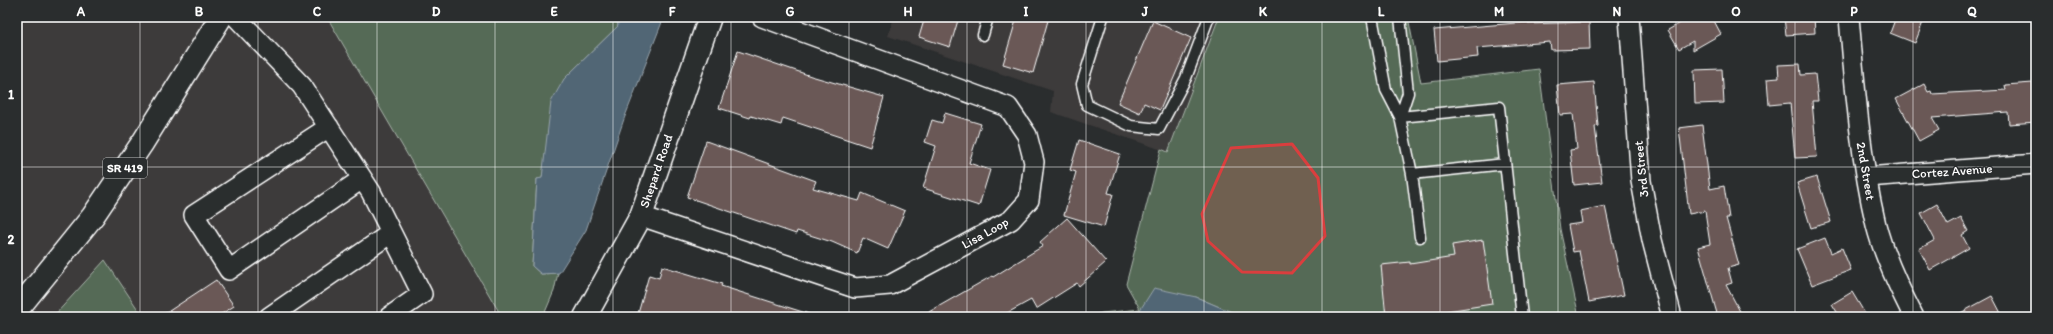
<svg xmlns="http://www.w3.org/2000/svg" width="2053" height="334" font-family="Itim,sans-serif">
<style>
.built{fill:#3d3a3a}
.green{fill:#556b57;stroke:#aab5ab}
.water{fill:#516675;stroke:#97a3ac}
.building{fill:#6a5856;stroke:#fff}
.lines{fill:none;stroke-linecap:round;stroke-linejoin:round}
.service-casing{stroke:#fff;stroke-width:13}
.minor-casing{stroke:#fff;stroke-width:22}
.tertiary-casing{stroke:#fff;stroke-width:25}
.primary-casing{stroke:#fff;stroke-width:25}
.service{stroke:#2a2d2e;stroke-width:10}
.minor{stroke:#2a2d2e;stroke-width:19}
.tertiary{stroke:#2a2d2e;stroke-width:22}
.primary{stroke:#2a2d2e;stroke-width:22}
.marked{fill:#da3e3e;fill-opacity:0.2;stroke:#da3e3e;stroke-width:3;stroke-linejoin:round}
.grid{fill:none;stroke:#fff;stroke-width:1;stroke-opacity:0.55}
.labels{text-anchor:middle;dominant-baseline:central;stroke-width:3;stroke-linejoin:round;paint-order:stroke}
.shield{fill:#2a2d2e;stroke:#bfc0c0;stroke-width:1}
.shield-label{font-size:12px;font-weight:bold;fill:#fff}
.street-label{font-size:13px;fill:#fff;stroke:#2a2d2e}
.neatline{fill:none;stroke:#fff;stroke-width:1.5}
.grid-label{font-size:13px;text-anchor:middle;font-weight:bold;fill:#fff}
</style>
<rect width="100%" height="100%" fill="#2a2d2e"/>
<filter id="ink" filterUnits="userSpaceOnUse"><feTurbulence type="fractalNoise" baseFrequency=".025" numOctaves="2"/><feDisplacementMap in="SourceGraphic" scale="8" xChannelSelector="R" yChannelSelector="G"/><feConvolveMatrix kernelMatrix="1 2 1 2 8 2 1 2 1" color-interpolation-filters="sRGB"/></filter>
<g filter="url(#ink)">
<path class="built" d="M 17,17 L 211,17 L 134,138 L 85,212 L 17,295 Z
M 250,17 L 327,17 L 502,317 L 405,317 L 427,301 L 431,290 L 405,234 L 376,180 L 310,81 Z
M 894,17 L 1219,17 L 1168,152 L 1051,112 L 1053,91 L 888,36 Z
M 228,23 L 293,92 L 315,125 L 189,208 L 185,220 L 221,275 L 235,277 L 359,192 L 379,231 L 253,317 L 143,317 L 105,260 L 53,317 L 23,317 Z
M 325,140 L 349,177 L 233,257 L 207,217 Z
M 387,246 L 410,292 L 374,317 L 284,317 Z"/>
<path class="green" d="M 327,17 L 617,17 L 618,26 L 564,79 L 547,146 L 542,179 L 537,179 L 532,266 L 541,274 L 558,273 L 554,291 L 543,317 L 502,317 Z
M 1219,17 L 1408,17 L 1421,83 L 1539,69 L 1560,229 L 1579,317 L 1243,317 L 1196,297 L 1140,310 L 1140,317 L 1087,317 L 1102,313 L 1140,309 L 1126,284 L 1161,149 L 1168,152 Z
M 105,260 L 143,317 L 53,317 Z"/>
<path class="water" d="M 617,17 L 664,17 L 624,119 L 586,230 L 559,273 L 541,274 L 532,266 L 537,179 L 542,178 L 551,102 L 564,79 L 618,26 Z
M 1154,288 L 1196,297 L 1243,317 L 1140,317 L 1140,310 Z"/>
<path class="building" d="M 925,17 L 959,17 L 950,47 L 919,37 Z
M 1017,17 L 1049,17 L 1033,73 L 1003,64 Z
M 1691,17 L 1712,17 L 1721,34 L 1693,50 L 1693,41 L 1679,49 L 1668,30 Z
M 1784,17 L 1814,17 L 1815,33 L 1786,35 Z
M 1896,17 L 1925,17 L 1915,43 L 1890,33 Z
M 1153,21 L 1191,38 L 1160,110 L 1144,103 L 1140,113 L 1118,103 Z
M 1528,22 L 1528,24 L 1589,22 L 1590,49 L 1551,50 L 1550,42 L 1477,48 L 1478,57 L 1437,61 L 1434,30 Z
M 738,51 L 811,76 L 884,97 L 870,147 L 783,118 L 781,125 L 751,116 L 750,118 L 719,108 Z
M 1800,64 L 1801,75 L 1815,74 L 1818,101 L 1812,101 L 1817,157 L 1795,158 L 1790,103 L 1769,105 L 1767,79 L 1779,78 L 1778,65 Z
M 1722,69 L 1724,103 L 1695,104 L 1694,70 Z
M 1594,82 L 1598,126 L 1595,127 L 1602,182 L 1574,185 L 1570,150 L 1577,149 L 1573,114 L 1560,115 L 1557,85 Z
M 2033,83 L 2034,96 L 2036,96 L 2036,122 L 2009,124 L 2008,112 L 1932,118 L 1939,130 L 1919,141 L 1896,99 L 1924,84 L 1928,92 L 1931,91 L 1932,94 L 2006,90 L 2005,85 Z
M 945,113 L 981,124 L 969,163 L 990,170 L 979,206 L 923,188 L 936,146 L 925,142 L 932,120 L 942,123 Z
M 1702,125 L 1710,189 L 1724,186 L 1729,218 L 1726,218 L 1739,265 L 1728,268 L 1732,283 L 1726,285 L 1743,317 L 1718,317 L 1698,247 L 1710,244 L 1705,211 L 1689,214 L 1679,128 Z
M 1079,140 L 1120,154 L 1108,193 L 1113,194 L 1104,227 L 1064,215 L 1076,172 L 1070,170 Z
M 706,141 L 816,181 L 813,188 L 859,201 L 862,193 L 905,211 L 888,249 L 863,238 L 857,253 L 832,242 L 797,231 L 796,234 L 687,197 Z
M 1817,177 L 1831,222 L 1811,228 L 1797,183 Z
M 1937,204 L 1948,225 L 1961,218 L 1968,231 L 1962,235 L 1969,248 L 1930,270 L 1919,249 L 1935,240 L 1921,213 Z
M 1605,206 L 1624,295 L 1589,302 L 1579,251 L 1573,252 L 1568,225 L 1582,223 L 1580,211 Z
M 1067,218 L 1106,262 L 1079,286 L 1077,283 L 1036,309 L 1031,300 L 1000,317 L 920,317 L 992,276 L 993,277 L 1043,246 L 1040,242 Z
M 1825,238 L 1831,253 L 1842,248 L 1851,270 L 1812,285 L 1797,249 Z
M 1483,240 L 1492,304 L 1447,311 L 1448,317 L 1386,317 L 1381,265 L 1410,262 L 1410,264 L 1454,257 L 1452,245 Z
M 662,266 L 722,284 L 721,286 L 809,314 L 808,317 L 637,317 L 649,275 L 659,278 Z
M 216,280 L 234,306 L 217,317 L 160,317 Z
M 1852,292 L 1867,317 L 1840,317 L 1832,304 Z
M 1992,296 L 2003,317 L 1953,317 Z"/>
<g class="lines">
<defs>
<path id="service" d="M 1103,17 L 1082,84 L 1087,105 L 1131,126 L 1159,129 L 1186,78 L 1209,17
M 1372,17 L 1386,90 L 1400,117 L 1408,93 L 1400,17
M 983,35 L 988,17
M 1412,174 L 1505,164
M 1420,237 L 1412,174 L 1400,117 L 1499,107 L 1522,317"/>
<path id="minor" d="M 236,17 L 302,86 L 371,192 L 422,294 L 389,317
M 1629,17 L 1641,181 L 1652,240 L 1672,317
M 1849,17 C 1855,87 1860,157 1876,225 C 1884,257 1899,288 1914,317
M 329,127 L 194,215 L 229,270 L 362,179
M 1867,177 L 2036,164
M 641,216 L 855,288 L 890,285 L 1011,220 L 1029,200 L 1034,162 L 1027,135 L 1008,107 L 762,17
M 269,317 L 391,233"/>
<path id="tertiary" d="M 585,317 L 641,216 L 710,17"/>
<path id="primary" d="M 17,310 L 93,216 L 143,142 L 221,17"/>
</defs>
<use href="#service" class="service-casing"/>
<use href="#minor" class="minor-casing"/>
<use href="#tertiary" class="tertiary-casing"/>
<use href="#primary" class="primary-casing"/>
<use href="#service" class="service"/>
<use href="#minor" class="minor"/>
<use href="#tertiary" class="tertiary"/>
<use href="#primary" class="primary"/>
</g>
</g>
<path class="marked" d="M 1292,144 L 1318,178 L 1325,236 L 1292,273 L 1242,272 L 1208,241 L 1202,214 L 1231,148 Z"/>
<path class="grid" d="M 140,17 L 140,317M 258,17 L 258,317M 377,17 L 377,317M 495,17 L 495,317M 613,17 L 613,317M 731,17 L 731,317M 849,17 L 849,317M 967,17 L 967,317M 1086,17 L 1086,317M 1204,17 L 1204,317M 1322,17 L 1322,317M 1440,17 L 1440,317M 1558,17 L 1558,317M 1676,17 L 1676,317M 1795,17 L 1795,317M 1913,17 L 1913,317M 17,167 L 2036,167"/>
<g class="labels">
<rect class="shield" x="103" y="158" width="44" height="20" rx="3"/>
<g class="shield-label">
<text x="125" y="168">SR 419</text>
</g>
<g class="street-label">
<text transform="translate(1641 169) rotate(-96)">3rd Street</text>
<text transform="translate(656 171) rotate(-71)">Shepard Road</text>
<text transform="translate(1866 171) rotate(80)">2nd Street</text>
<text transform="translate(1952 171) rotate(-4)">Cortez Avenue</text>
<text transform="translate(985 233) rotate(-29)">Lisa Loop</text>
</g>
</g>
<rect width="2053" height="334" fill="none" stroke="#2a2d2e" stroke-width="44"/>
<rect x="22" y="22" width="2009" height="290" class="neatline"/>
<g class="grid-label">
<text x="81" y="16">A</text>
<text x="199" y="16">B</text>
<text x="317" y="16">C</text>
<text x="436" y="16">D</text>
<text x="554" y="16">E</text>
<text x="672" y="16">F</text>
<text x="790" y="16">G</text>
<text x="908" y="16">H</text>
<text x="1026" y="16">I</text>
<text x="1145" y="16">J</text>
<text x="1263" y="16">K</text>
<text x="1381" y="16">L</text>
<text x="1499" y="16">M</text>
<text x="1617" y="16">N</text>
<text x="1736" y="16">O</text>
<text x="1854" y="16">P</text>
<text x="1972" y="16">Q</text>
<text x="11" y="99">1</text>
<text x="11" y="244">2</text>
</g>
</svg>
